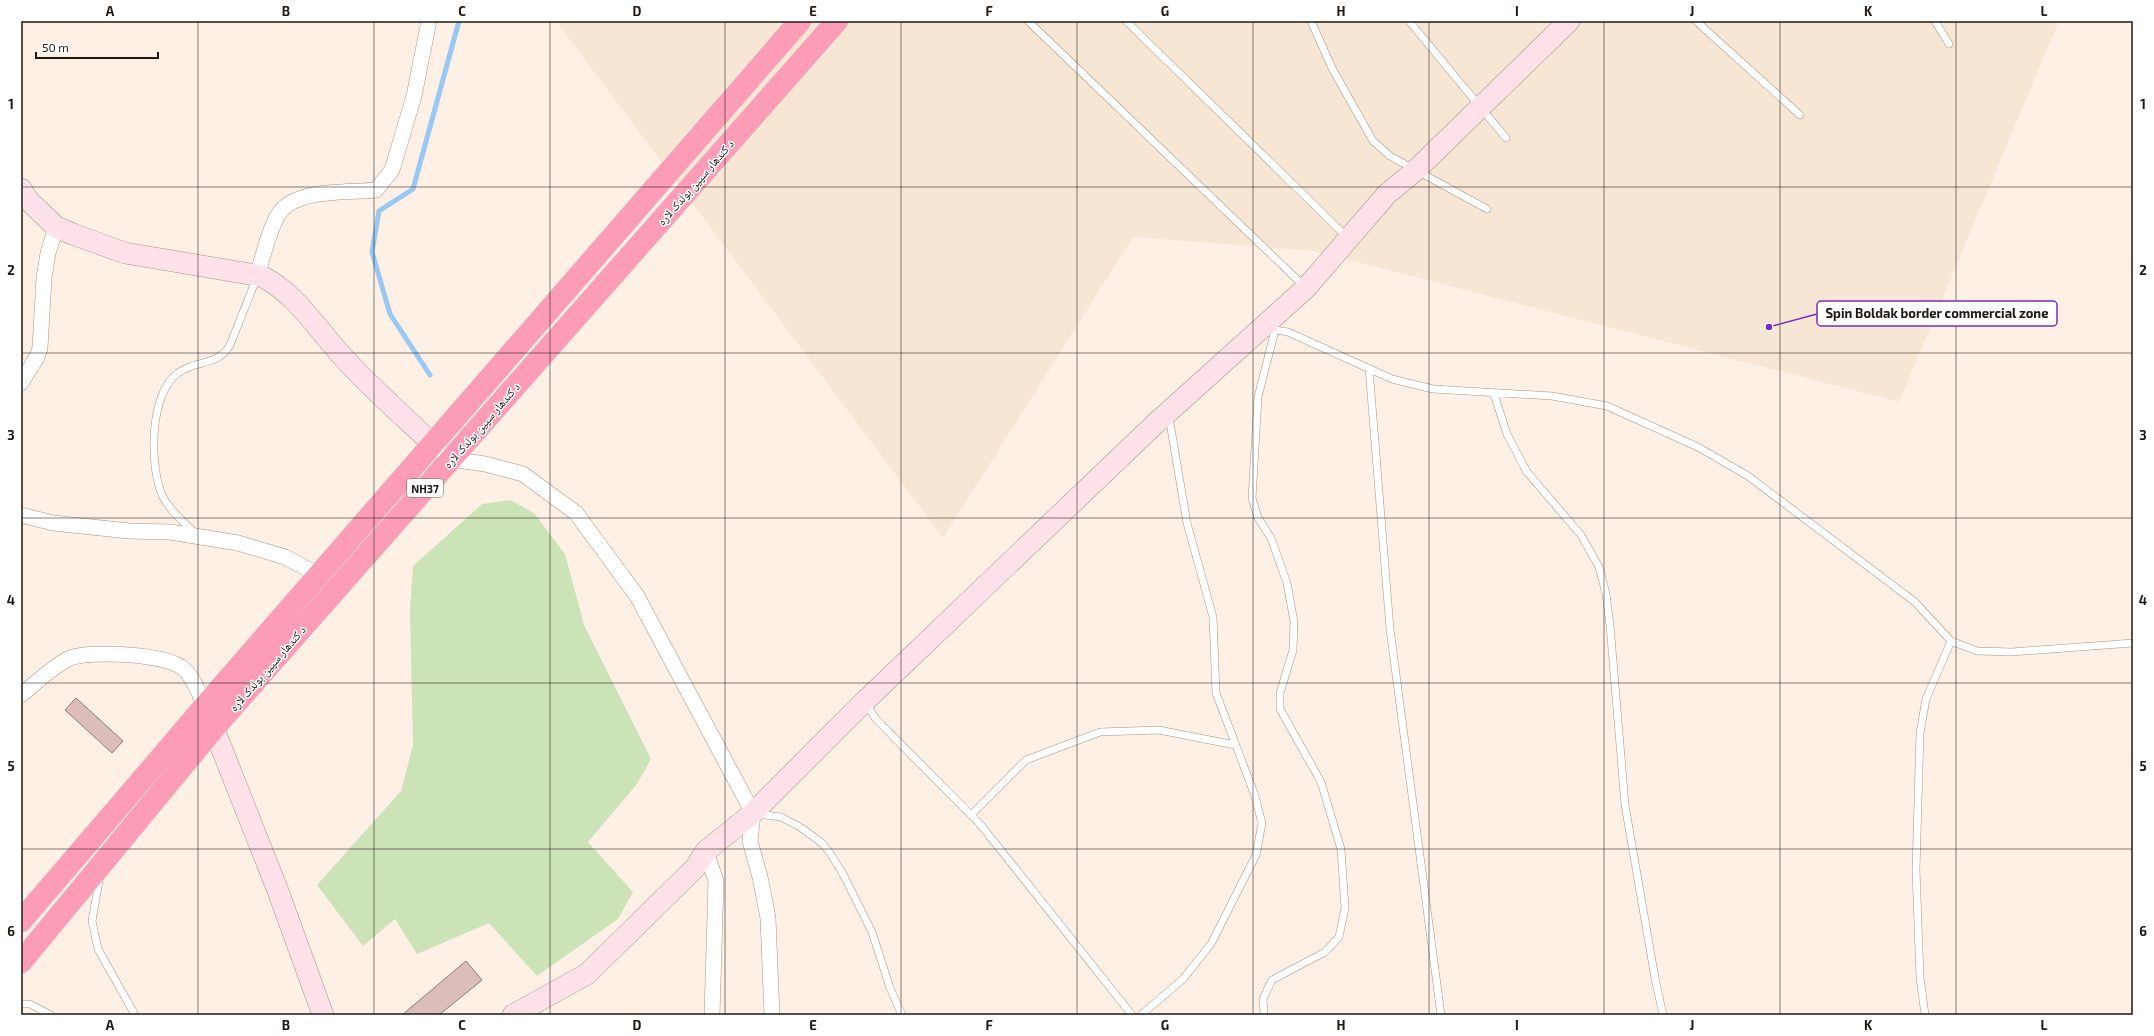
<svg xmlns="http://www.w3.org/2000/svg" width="2154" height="1036" font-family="'Exo 2','Noto Naskh Arabic',sans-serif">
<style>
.commercial{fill:#f7e6d4}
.green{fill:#cce2b7}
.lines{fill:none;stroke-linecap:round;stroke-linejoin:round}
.stream{stroke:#98c9f5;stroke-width:5}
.building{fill:#dbbdb9;stroke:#927774}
.lane-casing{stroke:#a89482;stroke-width:8}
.street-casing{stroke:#a89482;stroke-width:16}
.secondary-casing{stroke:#a89482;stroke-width:22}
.highway-casing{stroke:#d7d5d4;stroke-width:23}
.lane{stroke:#fff;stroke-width:7}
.street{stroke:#fff;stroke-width:15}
.secondary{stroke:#fee1e9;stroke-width:21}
.highway{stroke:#fd9cb7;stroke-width:22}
.grid{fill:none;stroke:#201812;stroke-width:1;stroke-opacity:0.55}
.labels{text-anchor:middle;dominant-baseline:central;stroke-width:3;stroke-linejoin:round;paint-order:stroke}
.shield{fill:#fff;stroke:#635d59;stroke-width:1}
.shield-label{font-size:11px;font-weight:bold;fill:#201812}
.street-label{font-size:12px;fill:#201812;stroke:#fff}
.leader{fill:none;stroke:#7b2cbf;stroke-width:1.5}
.callout-dot{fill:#7b2cbf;stroke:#fff;stroke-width:1.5}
.callout{fill:#fff;stroke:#7b2cbf;stroke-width:1.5}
.callout-label{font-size:13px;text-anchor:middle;font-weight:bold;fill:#201812}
.neatline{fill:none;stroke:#201812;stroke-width:1.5}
.grid-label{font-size:13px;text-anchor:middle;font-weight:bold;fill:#201812}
</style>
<rect width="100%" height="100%" fill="#fef0e5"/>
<path class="commercial" d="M 556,21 L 2059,21 L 1899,402 L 1314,251 L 1133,237 L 943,538 Z"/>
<path class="green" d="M 510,500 L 534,513 L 565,554 L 584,625 L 651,759 L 637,784 L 588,842 L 633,892 L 618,919 L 537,976 L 489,923 L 417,954 L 395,919 L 363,946 L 317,885 L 401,791 L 413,745 L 410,609 L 413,566 L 482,504 Z"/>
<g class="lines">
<path class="stream" d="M 430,375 L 390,314 L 372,252 L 379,211 L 413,189 L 459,21"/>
</g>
<path class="building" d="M 76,698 L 123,741 L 112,753 L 65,710 Z
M 466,961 L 482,980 L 439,1015 L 402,1015 Z"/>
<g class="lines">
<defs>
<path id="lane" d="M 1028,21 L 1305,287
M 1126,21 L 1347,237
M 1311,21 L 1333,70 L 1373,141 L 1390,156 L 1487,209
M 1409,21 L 1506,138
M 1696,21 L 1800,115
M 1935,21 L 1949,44
M 1267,325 L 1275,330 L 1288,332 L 1392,379 L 1433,389 L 1552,396 L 1607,406 L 1698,447 L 1748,476 L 1915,602 L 1951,641 L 1977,651 L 2012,652 L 2133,643
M 1369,368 L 1390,629 L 1441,1015
M 1494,394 L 1507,434 L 1527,472 L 1581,535 L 1599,567 L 1606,594 L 1610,625 L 1625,805 L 1655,978 L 1663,1015
M 195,533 C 184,522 170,511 163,497 C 149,468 149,393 178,373 C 198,358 216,368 230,345 L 257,277
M 866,704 L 876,719 L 980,824 L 1132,1015
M 757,814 L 781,817 L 800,827 L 822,843 L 830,853 L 843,874 L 872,932 L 890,988 L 902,1015
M 971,815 L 1026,760 L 1100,732 L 1159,730 L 1235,745
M 100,876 L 92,921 L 98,949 L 135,1015
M 21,1004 L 30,1004 L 51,1015
M 1141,1015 L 1183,979 L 1211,944 L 1256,855 L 1262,823 L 1254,793 L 1216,693 L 1213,617 L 1187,523 L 1169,417
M 1264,1015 L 1263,999 L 1272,980 L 1325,952 L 1339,937 L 1345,908 L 1341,849 L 1321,782 L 1280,709 L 1280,693 L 1293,650 L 1294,622 L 1287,583 L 1271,538 L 1258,518 L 1252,498 L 1258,397 L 1275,330
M 1925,1015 L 1920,977 L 1916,870 L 1920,733 L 1926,699 L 1951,641"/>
<path id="street" d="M 257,276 C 263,257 269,228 280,212 C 298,188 350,193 376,190 L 392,170 L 414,96 L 429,21
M 21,383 L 37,357 L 40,348 L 44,278 L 48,253 L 56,227
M 433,444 L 451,459 L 485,464 L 523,474 L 576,513 L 637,596 L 753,813 L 750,841 L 760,877 L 768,918 L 772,1015
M 21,515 L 53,523 L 129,531 L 170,532 L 238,543 L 285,557 L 319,575
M 21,695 C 36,683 53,666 70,658 C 91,650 168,654 184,669 C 194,678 199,694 205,706
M 706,851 L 716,881 L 712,1015"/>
<path id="secondary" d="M 21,189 L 28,200 L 56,227 L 75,235 L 125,253 L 261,276 C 296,293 317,329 343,357 C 371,388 403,416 433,444
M 208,714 L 278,891 L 323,1015
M 513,1015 L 587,974 L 695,868 L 706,851 L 753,813 L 864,702 L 1155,424 L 1306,288 L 1387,194 L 1416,170 L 1569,21"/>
<path id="highway" d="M 21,921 L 205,706 L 800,21
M 21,962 L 214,728 L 837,21"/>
</defs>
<use href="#lane" class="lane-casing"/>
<use href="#street" class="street-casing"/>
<use href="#secondary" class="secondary-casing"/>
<use href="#highway" class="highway-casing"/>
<use href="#lane" class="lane"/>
<use href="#street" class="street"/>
<use href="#secondary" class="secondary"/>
<use href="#highway" class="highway"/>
</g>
<path class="grid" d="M 198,21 L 198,1015M 374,21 L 374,1015M 550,21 L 550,1015M 725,21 L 725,1015M 901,21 L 901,1015M 1077,21 L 1077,1015M 1253,21 L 1253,1015M 1429,21 L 1429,1015M 1604,21 L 1604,1015M 1780,21 L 1780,1015M 1956,21 L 1956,1015M 21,187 L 2133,187M 21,353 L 2133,353M 21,518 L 2133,518M 21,683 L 2133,683M 21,849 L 2133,849"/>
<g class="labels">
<rect class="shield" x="407" y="479" width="36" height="18" rx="3"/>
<g class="shield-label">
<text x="425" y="488">NH37</text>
</g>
<g class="street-label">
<text transform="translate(695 182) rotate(-49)">د کندهار سپین بولدک لاره</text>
<text transform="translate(481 425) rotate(-49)">د کندهار سپین بولدک لاره</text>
<text transform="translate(267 668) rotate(-49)">د کندهار سپین بولدک لاره</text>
</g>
</g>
<path class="leader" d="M1769 327L1817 314"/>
<circle class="callout-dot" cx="1769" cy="327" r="4"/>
<rect class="callout" x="1817" y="301" width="240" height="25" rx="4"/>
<g class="callout-label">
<text x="1937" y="318">Spin Boldak border commercial zone</text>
</g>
<rect width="2154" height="1036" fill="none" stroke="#ffffff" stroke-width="44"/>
<path d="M36 52v6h122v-6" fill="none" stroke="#201812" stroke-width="2"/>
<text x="42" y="52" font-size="12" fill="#201812" stroke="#ffffff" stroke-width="3" paint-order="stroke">50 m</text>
<rect x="22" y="22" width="2110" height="992" class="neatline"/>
<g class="grid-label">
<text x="110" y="16">A</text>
<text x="286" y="16">B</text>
<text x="462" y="16">C</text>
<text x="637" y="16">D</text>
<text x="813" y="16">E</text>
<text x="989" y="16">F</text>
<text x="1165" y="16">G</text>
<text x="1341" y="16">H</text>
<text x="1517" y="16">I</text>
<text x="1692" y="16">J</text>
<text x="1868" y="16">K</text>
<text x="2044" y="16">L</text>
<text x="11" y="109">1</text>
<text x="2143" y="109">1</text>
<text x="11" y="275">2</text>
<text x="2143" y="275">2</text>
<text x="11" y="440">3</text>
<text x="2143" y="440">3</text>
<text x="11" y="605">4</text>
<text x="2143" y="605">4</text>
<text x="11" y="771">5</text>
<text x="2143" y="771">5</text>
<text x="11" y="936">6</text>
<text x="2143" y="936">6</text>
<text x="110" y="1030">A</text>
<text x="286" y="1030">B</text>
<text x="462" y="1030">C</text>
<text x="637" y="1030">D</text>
<text x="813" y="1030">E</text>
<text x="989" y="1030">F</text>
<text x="1165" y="1030">G</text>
<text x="1341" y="1030">H</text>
<text x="1517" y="1030">I</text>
<text x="1692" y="1030">J</text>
<text x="1868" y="1030">K</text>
<text x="2044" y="1030">L</text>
</g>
</svg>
